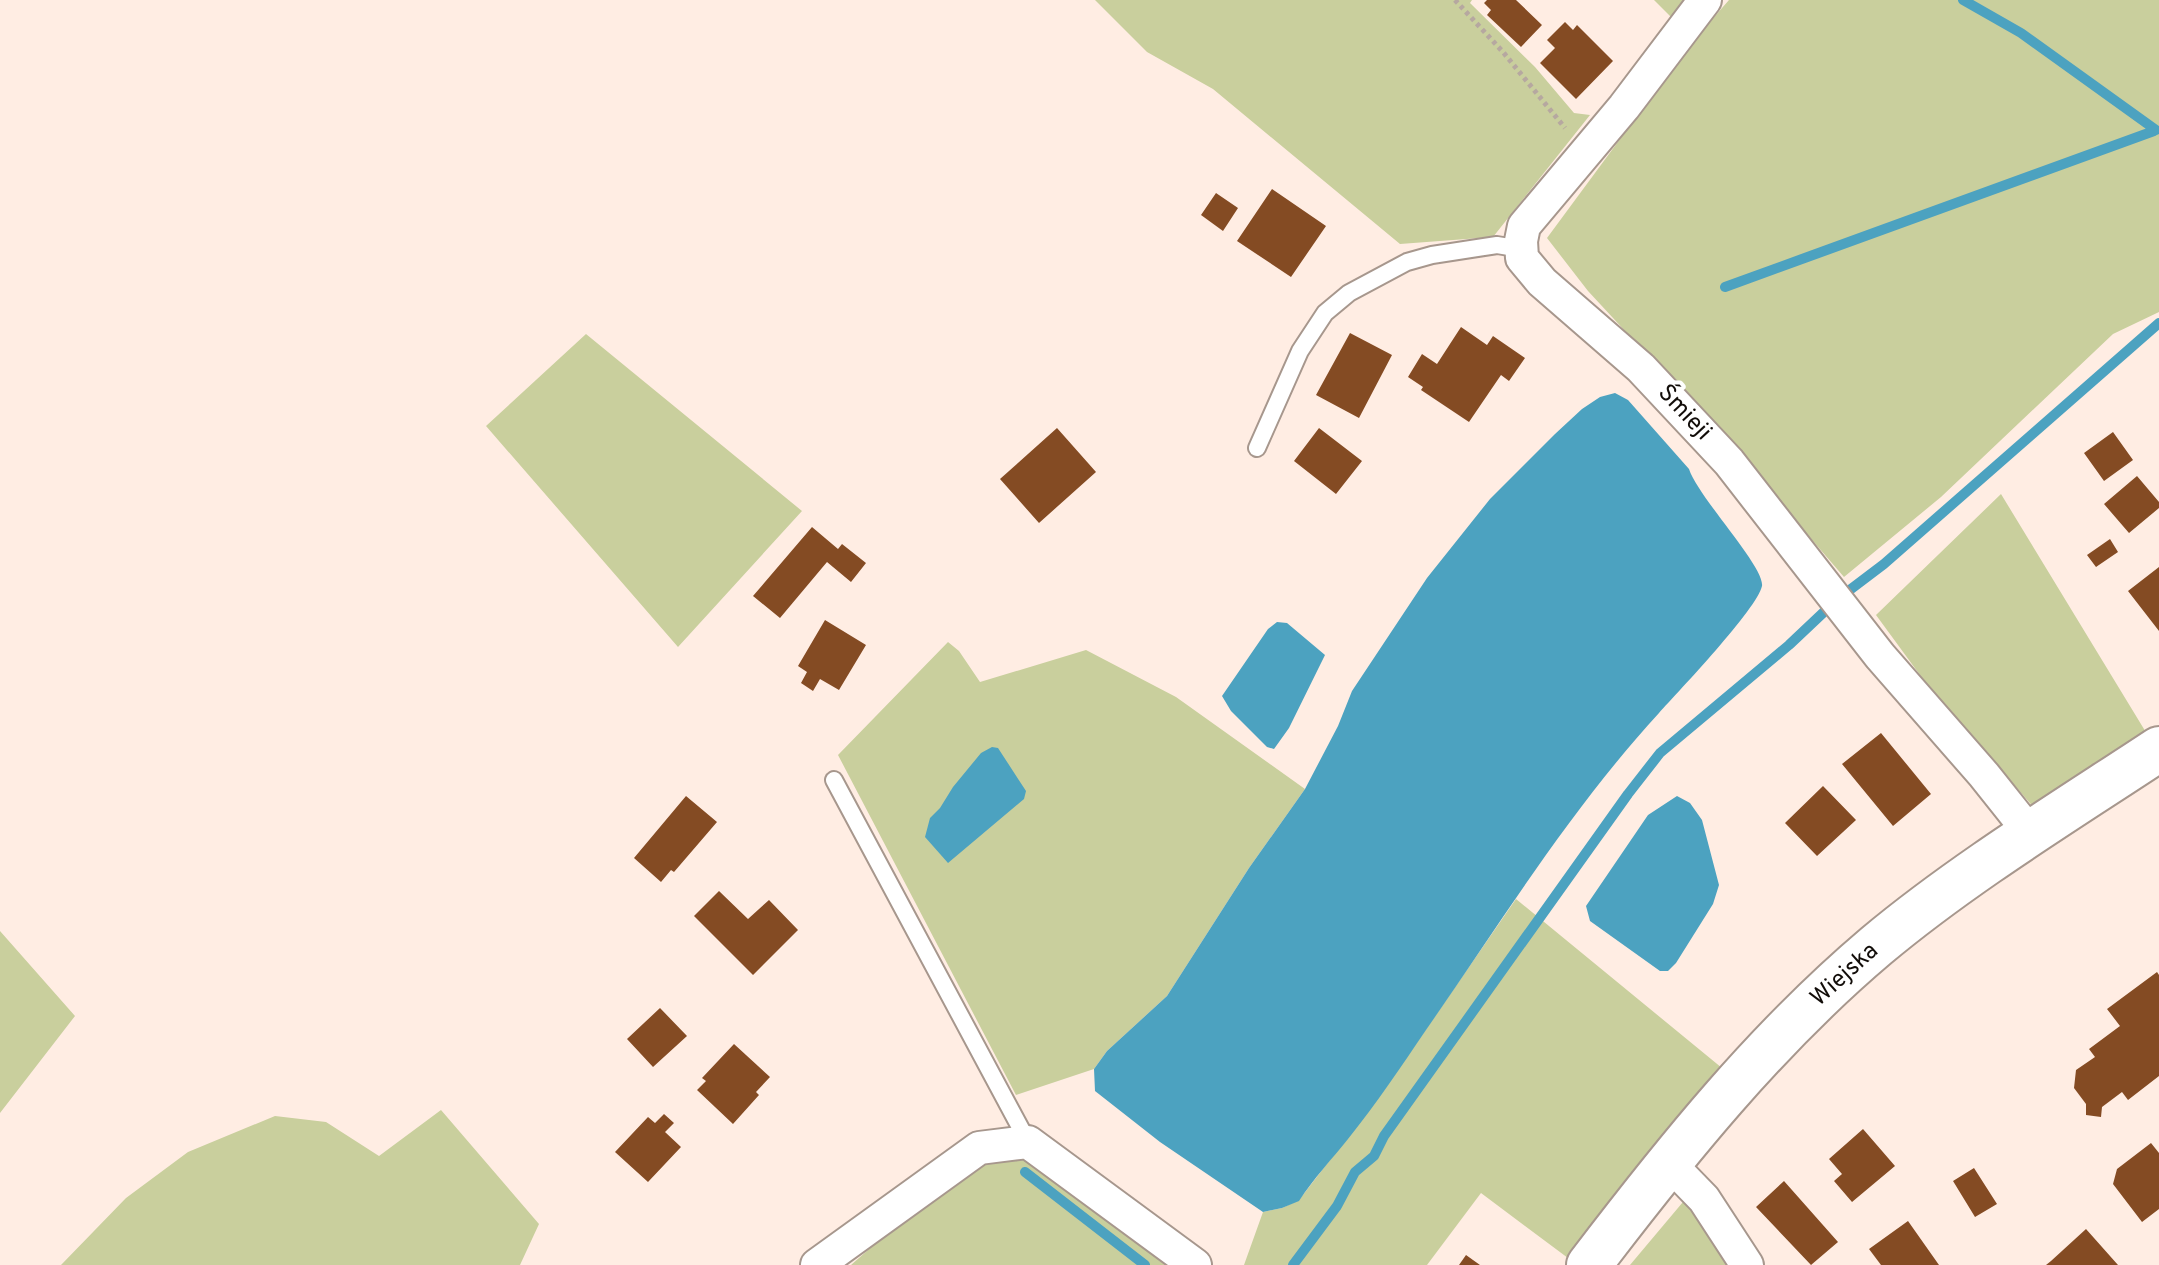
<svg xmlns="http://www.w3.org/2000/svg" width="2159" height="1265" font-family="Overpass,sans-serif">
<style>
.green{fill:#c9cf9d}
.water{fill:#4ca2c0}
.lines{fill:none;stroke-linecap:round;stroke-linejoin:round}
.stream{stroke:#4ca2c0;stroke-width:10}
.building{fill:#844b23}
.lane-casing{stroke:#a7978d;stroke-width:20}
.street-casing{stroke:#a7978d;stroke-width:36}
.secondary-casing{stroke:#a7978d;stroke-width:48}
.path{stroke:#b6a8a0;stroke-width:5;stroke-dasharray:4 4;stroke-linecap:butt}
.lane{stroke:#fff;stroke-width:16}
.street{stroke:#fff;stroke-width:32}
.secondary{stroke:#fff;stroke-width:44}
.labels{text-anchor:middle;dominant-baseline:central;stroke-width:8;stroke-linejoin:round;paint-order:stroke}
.street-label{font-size:24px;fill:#120d09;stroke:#fff}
</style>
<rect width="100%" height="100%" fill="#ffede3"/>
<path class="green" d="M 1095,0 L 1472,0 L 1470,3 L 1535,67 L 1574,113 L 1590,115 L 1493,237 L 1400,244 L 1213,89 L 1147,52 Z
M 1654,0 L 1683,0 L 1671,17 Z
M 1729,0 L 2159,0 L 2159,312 L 2113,334 L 1941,497 L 1844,577 L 1726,440 L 1588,291 L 1547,238 L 1688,47 Z
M 586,334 L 802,511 L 678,647 L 486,426 Z
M 2001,494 L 2147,734 L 2036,810 L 1928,686 L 1876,615 Z
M 948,642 L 959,651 L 980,682 L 1086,650 L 1176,697 L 1305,789 L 1249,868 L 1167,996 L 1107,1051 L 1094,1069 L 1016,1095 L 838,755 Z
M 1516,899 L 1722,1068 L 1572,1261 L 1481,1193 L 1427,1265 L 1244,1265 L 1263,1212 L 1282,1208 L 1299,1200 L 1384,1090 Z
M 0,931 L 75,1016 L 0,1113 Z
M 441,1110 L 539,1224 L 520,1265 L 61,1265 L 126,1198 L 188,1152 L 275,1116 L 326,1122 L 379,1156 Z
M 1027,1159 L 1173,1265 L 851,1265 L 893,1228 L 989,1161 Z
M 1688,1196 L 1732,1265 L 1630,1265 Z"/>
<path class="water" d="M 1615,393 L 1628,400 L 1689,469 C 1698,497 1765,567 1762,586 C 1757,609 1679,691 1659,713 C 1570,810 1501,922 1426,1030 C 1401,1067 1376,1104 1348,1139 C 1332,1159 1314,1178 1299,1201 L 1282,1208 L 1263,1212 L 1160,1142 L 1095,1091 L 1094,1069 L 1107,1051 L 1167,996 L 1249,868 L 1305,789 L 1338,726 L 1352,691 L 1427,578 L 1490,499 L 1555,434 L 1582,409 L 1600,397 Z
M 1277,622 L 1287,623 L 1325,655 L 1289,728 L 1274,749 L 1267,747 L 1231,711 L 1222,696 L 1268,629 Z
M 992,747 L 998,748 L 1026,791 L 1024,799 L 948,863 L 925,837 L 930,818 L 940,808 L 953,787 L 981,753 Z
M 1677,796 L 1690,803 L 1702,820 L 1719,885 L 1713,904 L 1676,963 L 1668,971 L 1660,971 L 1590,921 L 1586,906 L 1648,815 Z"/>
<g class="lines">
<path class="stream" d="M 1963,0 L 2021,33 L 2156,130
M 1725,287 L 2154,131
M 1851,589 L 1884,564 L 2159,323
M 1025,1172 L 1145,1265
M 1293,1265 L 1337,1206 L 1355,1172 L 1374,1156 L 1384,1136 L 1628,794 L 1660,753 L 1789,645 L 1825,611"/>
</g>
<path class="building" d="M 1487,0 L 1516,0 L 1542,25 L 1521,47 L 1487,15 L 1491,10 L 1484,3 Z
M 1565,22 L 1573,30 L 1577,25 L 1613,61 L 1576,99 L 1540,63 L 1555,48 L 1547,40 Z
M 1272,189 L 1326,226 L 1291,277 L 1237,241 Z
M 1216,193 L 1238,208 L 1223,231 L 1201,215 Z
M 1461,327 L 1487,345 L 1493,336 L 1525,358 L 1509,381 L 1501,375 L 1469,422 L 1421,390 L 1423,387 L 1408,377 L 1422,354 L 1437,364 Z
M 1350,333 L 1392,355 L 1359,418 L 1316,395 Z
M 1057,428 L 1096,472 L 1039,523 L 1000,479 Z
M 1319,428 L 1362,461 L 1336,494 L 1294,461 Z
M 2113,432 L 2133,460 L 2104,481 L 2084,453 Z
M 2137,476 L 2159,502 L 2159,508 L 2129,533 L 2104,504 Z
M 812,527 L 838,549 L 842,544 L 866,563 L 851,582 L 827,562 L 780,618 L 753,596 Z
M 2110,539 L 2118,552 L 2096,567 L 2087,555 Z
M 2159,567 L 2159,631 L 2128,591 Z
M 825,620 L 866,645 L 839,690 L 820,679 L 813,691 L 801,683 L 807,672 L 798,666 Z
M 1881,733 L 1931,794 L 1893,826 L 1842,764 Z
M 1823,786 L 1856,820 L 1817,856 L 1785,823 Z
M 686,796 L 717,822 L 674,872 L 671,870 L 661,882 L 634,858 Z
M 719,891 L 748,919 L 769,900 L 798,930 L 753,975 L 694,916 Z
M 2157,972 L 2159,975 L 2159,1076 L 2128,1100 L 2122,1092 L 2102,1107 L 2101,1117 L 2086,1115 L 2086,1104 L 2074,1088 L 2076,1070 L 2095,1057 L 2089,1049 L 2120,1026 L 2107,1009 Z
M 660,1008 L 687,1036 L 653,1067 L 627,1039 Z
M 734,1044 L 770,1077 L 756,1092 L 759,1095 L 733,1124 L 697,1090 L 706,1081 L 702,1078 Z
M 664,1114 L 674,1123 L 665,1132 L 681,1147 L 648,1182 L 615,1152 L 648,1117 L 655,1123 Z
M 1863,1129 L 1895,1166 L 1852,1202 L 1834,1181 L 1842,1174 L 1829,1159 Z
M 2151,1143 L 2159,1153 L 2159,1209 L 2142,1222 L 2113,1184 L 2117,1169 Z
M 1974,1168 L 1997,1204 L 1975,1217 L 1953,1181 Z
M 1784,1181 L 1838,1242 L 1811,1265 L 1756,1207 Z
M 1908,1221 L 1939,1265 L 1881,1265 L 1869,1249 Z
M 2086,1229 L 2118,1265 L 2046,1265 L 2051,1261 Z
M 1466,1255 L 1480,1265 L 1459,1265 Z"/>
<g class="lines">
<defs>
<path id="lane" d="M 1257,448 L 1300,351 L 1325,313 L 1349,293 L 1407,262 L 1432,255 L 1497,245 L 1521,249
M 834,780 L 1028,1142"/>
<path id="street" d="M 1705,0 L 1624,107 L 1524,226 L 1521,241 L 1522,258 L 1542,282 L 1641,368 L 1729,462 L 1880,656 L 1984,775 L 2031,834
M 1669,1163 L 1704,1199 L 1747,1265
M 817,1265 L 979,1148 L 1028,1142 L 1195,1265"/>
<path id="secondary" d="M 1589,1265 C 1676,1151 1766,1039 1876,946 C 1962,874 2065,811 2159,749"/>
</defs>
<use href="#lane" class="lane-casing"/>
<use href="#street" class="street-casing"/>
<use href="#secondary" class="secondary-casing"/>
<path class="path" d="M 1455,0 L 1503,52 L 1565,128"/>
<use href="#lane" class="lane"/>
<use href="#street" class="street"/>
<use href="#secondary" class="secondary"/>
</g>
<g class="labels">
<g class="street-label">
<text transform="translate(1684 413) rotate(47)">Śmieji</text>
<text transform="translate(1845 975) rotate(-42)">Wiejska</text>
</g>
</g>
</svg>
